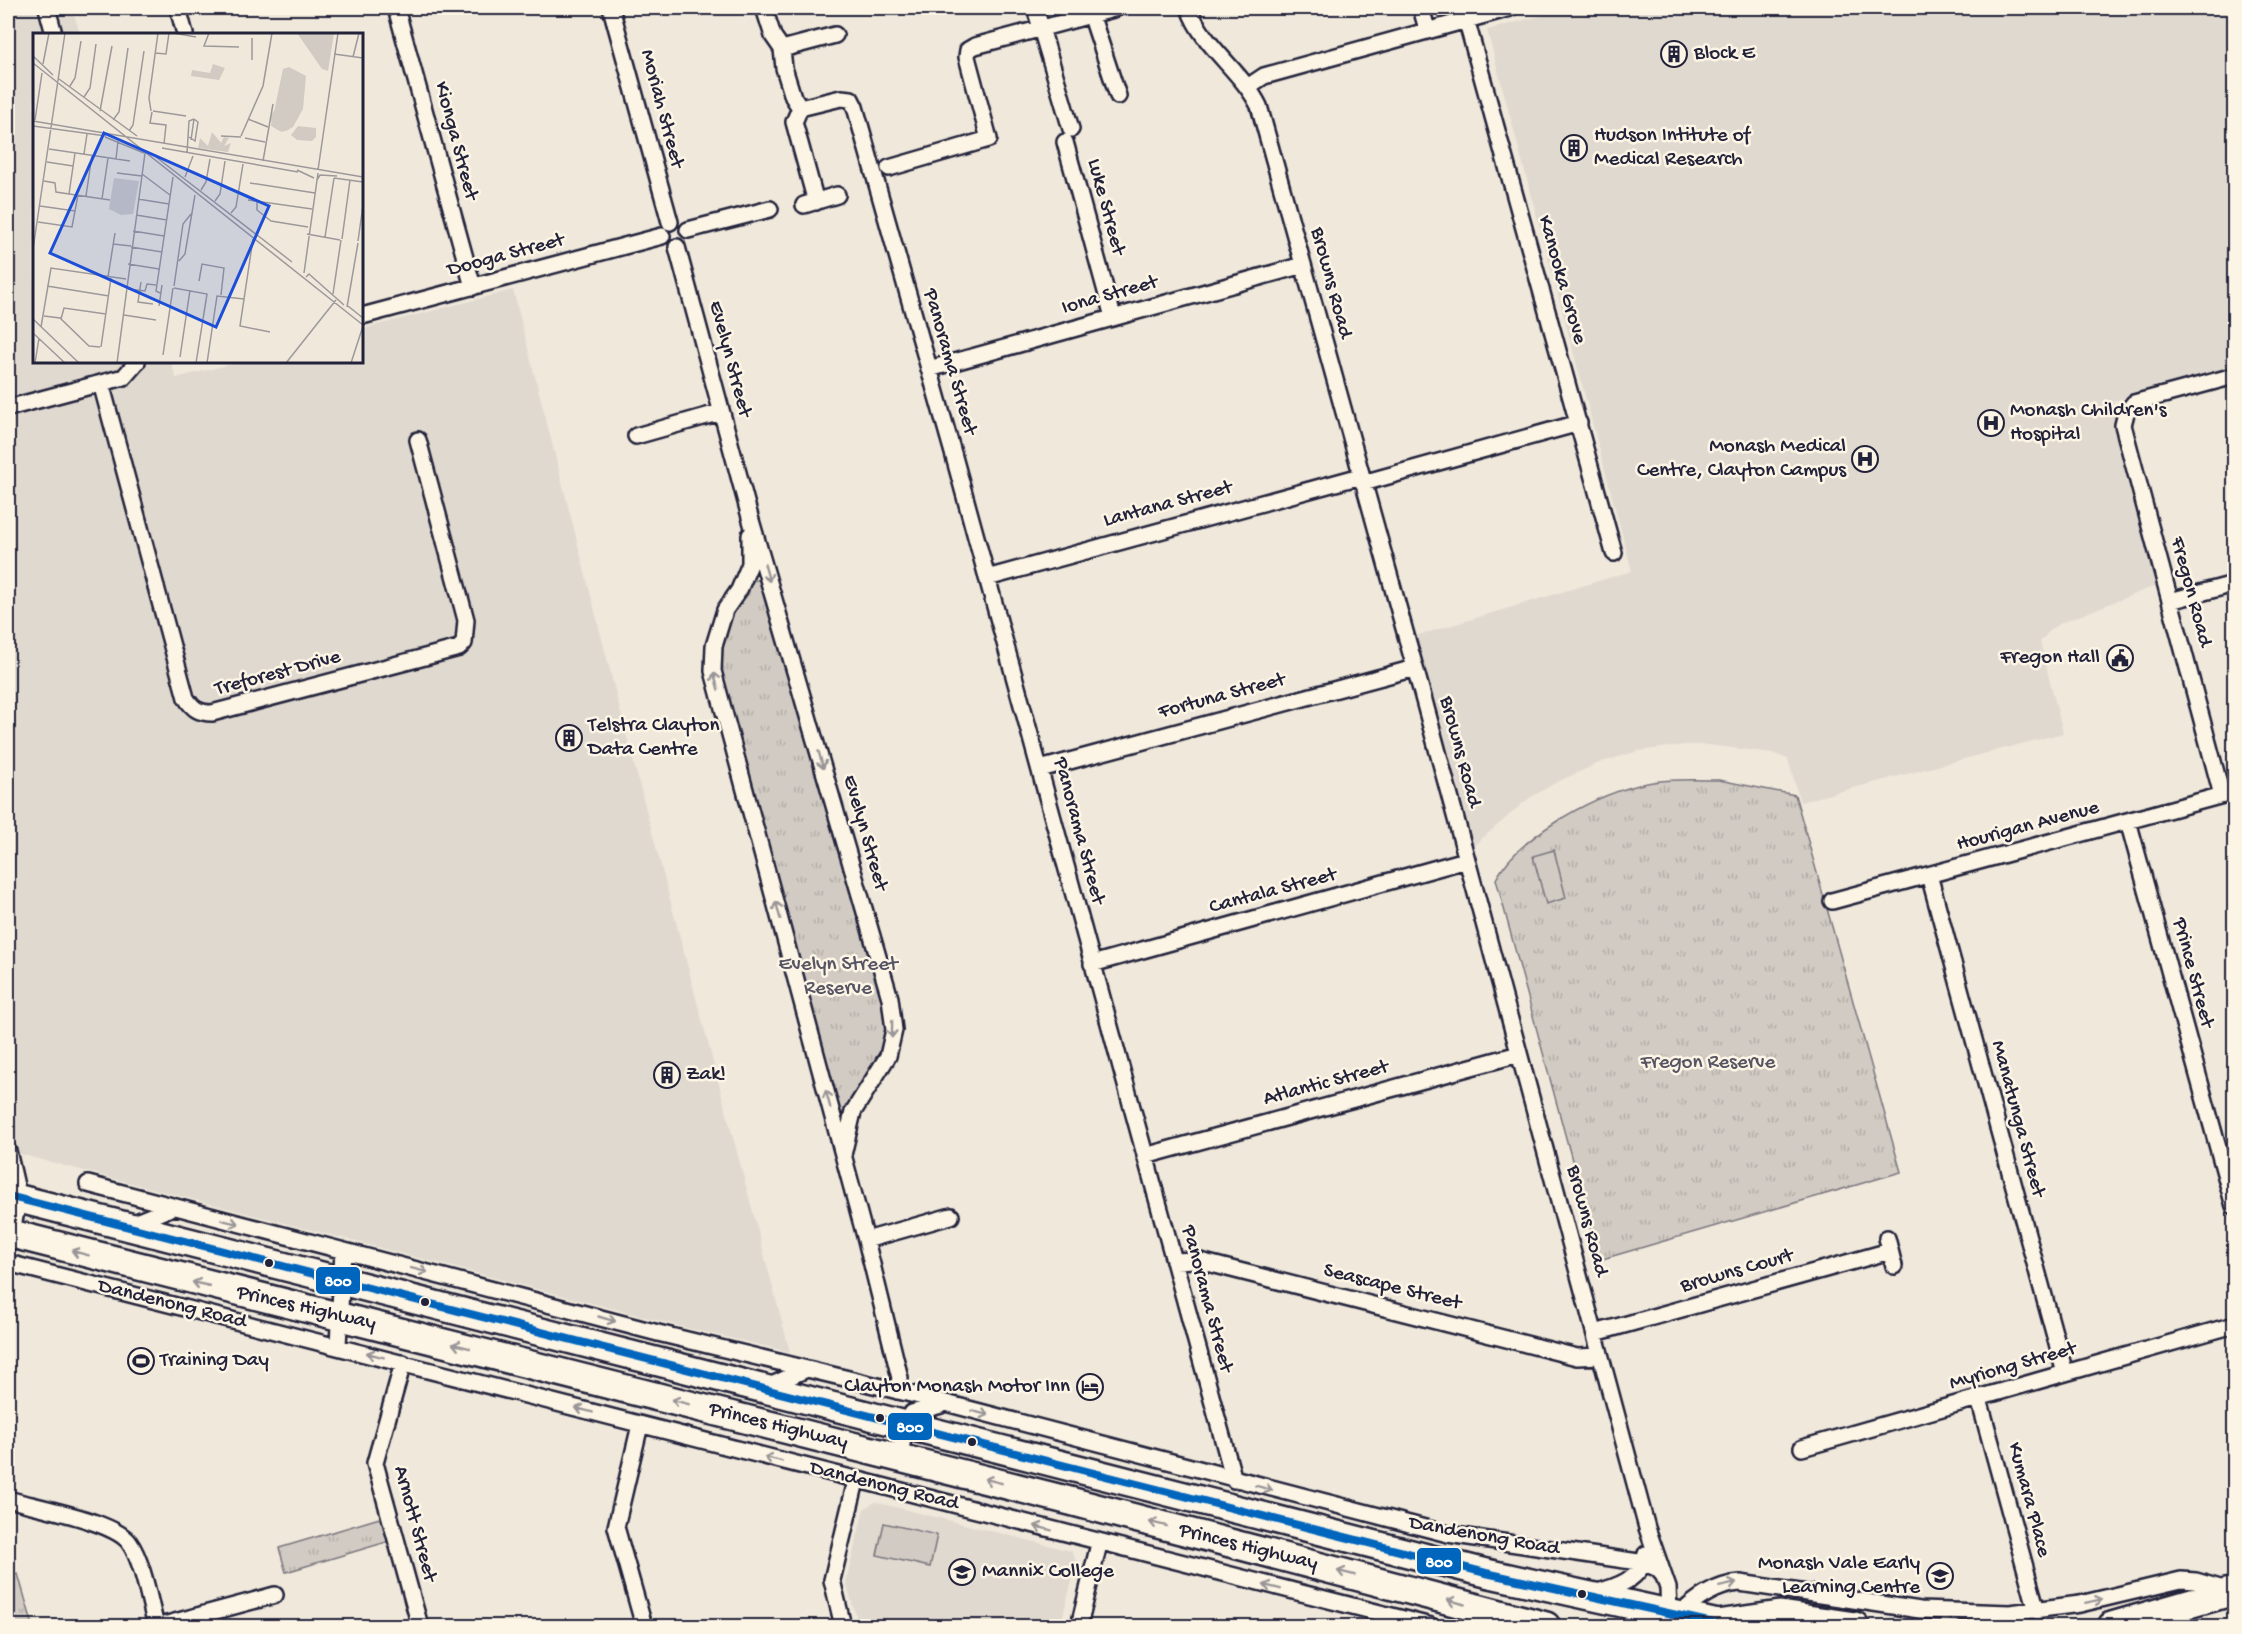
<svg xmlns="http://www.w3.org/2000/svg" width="2242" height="1634" font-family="'Gochi Hand',sans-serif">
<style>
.built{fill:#e0d9cf}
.park{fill:url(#park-tufts);stroke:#7a767f;stroke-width:1.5}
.pitch{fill:#d1cbc3;stroke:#7a767f;stroke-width:1.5}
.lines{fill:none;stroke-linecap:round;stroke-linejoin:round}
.street-casing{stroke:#22223b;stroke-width:20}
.highway-casing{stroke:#22223b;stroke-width:32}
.street{stroke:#fcf5e5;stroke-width:15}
.highway{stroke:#fcf5e5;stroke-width:27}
.bus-1-casing{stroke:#fcf5e5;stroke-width:12}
.bus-1{stroke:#0065bd;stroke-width:8}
.oneway{stroke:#9a9698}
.bus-dot{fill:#22223b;stroke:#fcf5e5;stroke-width:2}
.labels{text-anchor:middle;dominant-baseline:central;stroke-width:5;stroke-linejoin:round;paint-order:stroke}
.poi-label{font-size:21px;fill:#22223b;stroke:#fcf5e5;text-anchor:start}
.street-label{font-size:21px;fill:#22223b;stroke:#fcf5e5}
.park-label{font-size:21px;fill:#575564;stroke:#fcf5e5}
.inset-road{fill:none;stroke:#9d999b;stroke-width:1.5}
.view{fill:#1d4ed8;fill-opacity:0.15;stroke:#1d4ed8;stroke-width:3}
.inset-edge{fill:none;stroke:#22223b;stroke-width:3}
.line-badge{stroke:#fcf5e5;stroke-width:2}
.badge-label{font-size:16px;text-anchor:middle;font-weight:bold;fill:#fff}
</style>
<defs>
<pattern id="park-tufts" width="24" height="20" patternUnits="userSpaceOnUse" patternTransform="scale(1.5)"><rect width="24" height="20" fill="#d1cbc3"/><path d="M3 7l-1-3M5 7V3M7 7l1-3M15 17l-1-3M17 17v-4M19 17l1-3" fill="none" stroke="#b3aea8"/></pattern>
</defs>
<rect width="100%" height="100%" fill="#efe8db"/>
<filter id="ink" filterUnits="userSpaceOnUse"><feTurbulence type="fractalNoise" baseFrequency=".0167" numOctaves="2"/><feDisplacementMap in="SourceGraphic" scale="12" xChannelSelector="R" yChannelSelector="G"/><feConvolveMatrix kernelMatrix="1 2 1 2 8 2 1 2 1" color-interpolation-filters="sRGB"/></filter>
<g filter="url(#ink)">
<path class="built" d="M 8,8 L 72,8 L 80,34 L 34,34 L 34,362 L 171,362 L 176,378 L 239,362 L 362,362 L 362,329 L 513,290 L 630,749 L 790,1352 L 683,1327 L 8,1151 Z
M 1570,8 L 2234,8 L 2234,367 L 2113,401 L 2160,584 L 2063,622 L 2052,628 L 2040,642 L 2063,733 L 1800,802 L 1788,759 L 1772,753 L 1708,745 L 1684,745 L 1638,751 L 1599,763 L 1555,783 L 1528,799 L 1471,848 L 1416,636 L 1632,571 L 1487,30 Z
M 875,1502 L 1071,1551 L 1077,1562 L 1060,1626 L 859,1626 L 846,1582 L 864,1509 Z"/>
<path class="park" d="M 763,579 L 880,988 L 887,1025 L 884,1046 L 846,1113 L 836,1112 L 717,678 C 718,631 733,620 750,581 Z
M 1719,780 L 1795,795 L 1901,1172 L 1599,1260 L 1496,879 C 1518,837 1590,798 1635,786 C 1662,778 1692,780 1719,780 Z
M 383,1517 L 390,1541 L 286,1572 L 279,1548 Z
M 18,1574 L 33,1626 L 8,1626 L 8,1577 Z"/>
<path class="pitch" d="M 1554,850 L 1566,898 L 1546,904 L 1533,856 Z
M 884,1523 L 937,1535 L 930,1567 L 877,1555 Z"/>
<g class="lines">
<defs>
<path id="street" d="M 47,8 L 54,34
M 178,8 L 185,34
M 396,8 L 473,287
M 611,8 L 670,222
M 764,8 L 773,36 L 782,49 L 784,68 L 793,97 L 800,108 L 794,122 L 816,202
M 1035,8 L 1071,129
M 1089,8 L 1118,96
M 1189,8 C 1202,46 1241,70 1259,106 L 1422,693 L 1647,1528 L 1668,1588 L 1669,1612
M 1421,8 L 1427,29
M 1466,19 L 1614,553
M 782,49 L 835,35
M 1249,86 L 1264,76 L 1510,8
M 800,108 L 841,98 L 851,99 L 855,107 L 953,453 L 1234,1480
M 1065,142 L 1113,317
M 889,168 L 989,139 L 967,57 L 968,50 L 975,46 L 1117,8
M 804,205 L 837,195
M 688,230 L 770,209
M 677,247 L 750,517 L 890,998 L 894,1030 L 888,1056 L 853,1112 L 843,1155
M 362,316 L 662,236
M 929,369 L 1303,265
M 101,383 L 186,698 C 193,709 199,713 212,713 L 459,648 L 464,643 L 466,620 L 418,440
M 8,408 L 124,377 L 137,362
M 636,436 L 721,412
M 1363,483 L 1579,423
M 750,535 L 750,564 L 739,590 L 725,610 L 714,646 L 713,671 L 866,1240 L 900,1378 L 897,1391
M 987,578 L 1361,476
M 2170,601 L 2234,584
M 1040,769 L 1415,668
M 2222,795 L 2123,425 L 2126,413 L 2134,403 L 2234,376
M 2128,821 L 2234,1206
M 1929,875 L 2065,1373
M 1832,901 L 2234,792
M 1092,964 L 1466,860
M 8,1151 L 19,1199 L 11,1234
M 1145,1156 L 1519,1054
M 88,1184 L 658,1333 L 915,1395 L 1448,1534 L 1645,1563 L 1658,1569 L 1663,1575
M 129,1225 L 173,1207
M 1887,1238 L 1894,1266
M 866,1240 L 951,1216
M 1174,1261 L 1196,1260 L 1577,1357 L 1600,1356
M 8,1263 L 1431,1626
M 1595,1333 L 1890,1251
M 338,1345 L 343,1251
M 403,1363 L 375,1463 L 420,1626
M 765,1388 L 807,1369
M 1979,1399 L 2037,1611
M 640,1425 L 616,1527 L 644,1626
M 1802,1448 L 2234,1325
M 899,1458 L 906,1425 L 912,1413 L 941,1405
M 8,1499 C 35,1507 113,1521 129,1542 C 143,1561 150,1604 156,1626
M 1594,1593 C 1616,1587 1641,1580 1646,1554
M 1679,1615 C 1696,1599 1715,1585 1740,1583 L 1920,1610 L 2010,1613 L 2080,1604 L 2181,1580 L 2196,1581 L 2227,1590
M 160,1626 L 275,1595
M 843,1626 L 832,1580 L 856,1481
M 1079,1626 L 1099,1544"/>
<path id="highway" d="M 8,1196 L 1486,1573 L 1727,1626
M 8,1233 L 1070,1501 L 1546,1626
M 1717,1624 L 1780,1615 L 1855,1626
M 2112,1626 L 2234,1591"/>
</defs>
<use href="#street" class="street-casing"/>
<use href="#highway" class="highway-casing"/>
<use href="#street" class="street"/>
<use href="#highway" class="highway"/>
<defs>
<path id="bus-1" d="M 8,1196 L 1486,1573 L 1727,1626"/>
</defs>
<use href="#bus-1" class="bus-1-casing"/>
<use href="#bus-1" class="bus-1"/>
</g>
<defs><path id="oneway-shaft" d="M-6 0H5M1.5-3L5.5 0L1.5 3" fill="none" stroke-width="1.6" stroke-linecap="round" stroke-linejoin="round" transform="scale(1.5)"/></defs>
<g class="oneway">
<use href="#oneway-shaft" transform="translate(767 573) rotate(74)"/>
<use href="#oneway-shaft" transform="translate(716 681) rotate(-105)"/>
<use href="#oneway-shaft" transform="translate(821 760) rotate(74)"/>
<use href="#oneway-shaft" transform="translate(778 910) rotate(-105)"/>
<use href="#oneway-shaft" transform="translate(892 1029) rotate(91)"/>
<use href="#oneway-shaft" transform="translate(828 1099) rotate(-105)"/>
<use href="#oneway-shaft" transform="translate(230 1222) rotate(14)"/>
<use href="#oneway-shaft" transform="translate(80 1253) rotate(-165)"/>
<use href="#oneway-shaft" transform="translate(419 1270) rotate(14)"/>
<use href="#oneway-shaft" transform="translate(201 1284) rotate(-167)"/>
<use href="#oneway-shaft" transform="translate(607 1319) rotate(16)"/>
<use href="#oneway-shaft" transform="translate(461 1346) rotate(-166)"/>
<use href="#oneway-shaft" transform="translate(375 1355) rotate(-165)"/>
<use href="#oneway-shaft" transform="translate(680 1402) rotate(-166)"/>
<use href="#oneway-shaft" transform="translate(584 1410) rotate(-165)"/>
<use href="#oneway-shaft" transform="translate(980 1413) rotate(15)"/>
<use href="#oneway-shaft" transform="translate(773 1459) rotate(-166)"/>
<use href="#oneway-shaft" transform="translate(993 1481) rotate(-166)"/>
<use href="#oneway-shaft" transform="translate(1264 1488) rotate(15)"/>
<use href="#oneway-shaft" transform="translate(1158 1524) rotate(-166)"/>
<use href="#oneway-shaft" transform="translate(1043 1528) rotate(-165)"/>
<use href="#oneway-shaft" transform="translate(1346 1573) rotate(-166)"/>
<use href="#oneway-shaft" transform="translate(1728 1585) rotate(-12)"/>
<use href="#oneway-shaft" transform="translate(1272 1587) rotate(-166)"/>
<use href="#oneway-shaft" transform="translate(2094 1601) rotate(-12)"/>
<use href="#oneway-shaft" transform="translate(1456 1602) rotate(-164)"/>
</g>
</g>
<defs>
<symbol id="building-ring" viewBox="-11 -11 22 22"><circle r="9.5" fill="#fcf5e5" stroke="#22223b" stroke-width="1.5"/><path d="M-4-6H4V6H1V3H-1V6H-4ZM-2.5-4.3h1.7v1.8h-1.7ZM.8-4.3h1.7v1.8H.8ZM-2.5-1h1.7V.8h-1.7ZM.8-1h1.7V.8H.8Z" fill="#22223b"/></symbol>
<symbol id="hospital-ring" viewBox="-11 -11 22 22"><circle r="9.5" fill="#fcf5e5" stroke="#22223b" stroke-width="1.5"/><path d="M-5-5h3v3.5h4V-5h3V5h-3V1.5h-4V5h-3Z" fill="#22223b"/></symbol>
<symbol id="civic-ring" viewBox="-11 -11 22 22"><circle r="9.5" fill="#fcf5e5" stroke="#22223b" stroke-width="1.5"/><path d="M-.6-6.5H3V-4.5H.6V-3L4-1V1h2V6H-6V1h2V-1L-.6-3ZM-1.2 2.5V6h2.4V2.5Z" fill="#22223b"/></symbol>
<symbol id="stadium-ring" viewBox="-11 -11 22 22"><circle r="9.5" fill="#fcf5e5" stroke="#22223b" stroke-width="1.5"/><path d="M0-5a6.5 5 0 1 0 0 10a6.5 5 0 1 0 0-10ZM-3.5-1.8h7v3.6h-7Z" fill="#22223b"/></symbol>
<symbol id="hotel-ring" viewBox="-11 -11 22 22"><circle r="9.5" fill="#fcf5e5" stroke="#22223b" stroke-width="1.5"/><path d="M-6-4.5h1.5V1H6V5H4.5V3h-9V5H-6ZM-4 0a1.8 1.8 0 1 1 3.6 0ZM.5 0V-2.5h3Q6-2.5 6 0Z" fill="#22223b"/></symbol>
<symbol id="university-ring" viewBox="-11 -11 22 22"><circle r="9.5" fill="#fcf5e5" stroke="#22223b" stroke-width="1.5"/><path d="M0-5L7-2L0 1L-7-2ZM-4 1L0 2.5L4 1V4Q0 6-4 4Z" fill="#22223b"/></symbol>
<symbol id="school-ring" viewBox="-11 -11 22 22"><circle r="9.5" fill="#fcf5e5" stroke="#22223b" stroke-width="1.5"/><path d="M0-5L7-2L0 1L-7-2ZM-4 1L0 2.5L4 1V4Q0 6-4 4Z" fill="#22223b"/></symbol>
</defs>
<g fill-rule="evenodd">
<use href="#building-ring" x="1659" y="39" width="30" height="30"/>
<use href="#building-ring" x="1559" y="133" width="30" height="30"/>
<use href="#hospital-ring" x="1976" y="408" width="30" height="30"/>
<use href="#hospital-ring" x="1850" y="444" width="30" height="30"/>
<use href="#civic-ring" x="2105" y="643" width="30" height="30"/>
<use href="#building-ring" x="554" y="723" width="30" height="30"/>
<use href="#building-ring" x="652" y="1060" width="30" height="30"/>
<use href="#stadium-ring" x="126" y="1346" width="30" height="30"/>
<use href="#hotel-ring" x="1075" y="1372" width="30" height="30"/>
<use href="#university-ring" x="947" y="1557" width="30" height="30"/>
<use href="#school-ring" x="1925" y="1561" width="30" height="30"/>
</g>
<g class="bus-dot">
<circle cx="269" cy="1263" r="5"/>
<circle cx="425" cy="1302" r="5"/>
<circle cx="880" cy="1418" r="5"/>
<circle cx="972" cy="1442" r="5"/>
<circle cx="1582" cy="1594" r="5"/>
</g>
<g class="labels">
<g class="poi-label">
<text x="1694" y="54">Block E</text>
<text x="1594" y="136">Hudson Intitute of<tspan x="1594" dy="24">Medical Research</tspan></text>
<text x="2010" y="411">Monash Children's<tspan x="2010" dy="24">Hospital</tspan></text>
<text x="1846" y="447" text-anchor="end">Monash Medical<tspan x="1846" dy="24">Centre, Clayton Campus</tspan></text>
<text x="2100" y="658" text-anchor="end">Fregon Hall</text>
<text x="588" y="726">Telstra Clayton<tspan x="588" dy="24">Data Centre</tspan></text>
<text x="686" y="1075">Zak!</text>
<text x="160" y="1361">Training Day</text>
<text x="1070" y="1387" text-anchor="end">Clayton Monash Motor Inn</text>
<text x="1920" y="1564" text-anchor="end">Monash Vale Early<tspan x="1920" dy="24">Learning Centre</tspan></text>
<text x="982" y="1572">Mannix College</text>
</g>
<g class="street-label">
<text transform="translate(661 109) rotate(75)">Moriah Street</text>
<text transform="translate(455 141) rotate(75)">Kionga Street</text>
<text transform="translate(1105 207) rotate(75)">Luke Street</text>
<text transform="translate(506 256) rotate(-15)">Dooga Street</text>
<text transform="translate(1561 280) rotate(74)">Kanooka Grove</text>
<text transform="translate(1330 283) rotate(75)">Browns Road</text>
<text transform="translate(1110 296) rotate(-16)">Iona Street</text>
<text transform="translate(729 359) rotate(75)">Evelyn Street</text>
<text transform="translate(949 362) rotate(74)">Panorama Street</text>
<text transform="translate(1168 505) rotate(-15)">Lantana Street</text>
<text transform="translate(2190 592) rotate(75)">Fregon Road</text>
<text transform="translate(278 674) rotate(-15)">Treforest Drive</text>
<text transform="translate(1222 697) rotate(-15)">Fortuna Street</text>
<text transform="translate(1459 752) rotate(75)">Browns Road</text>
<text transform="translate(2028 827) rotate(-15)">Hourigan Avenue</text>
<text transform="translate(1078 831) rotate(75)">Panorama Street</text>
<text transform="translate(864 833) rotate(74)">Evelyn Street</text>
<text transform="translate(1273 892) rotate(-15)">Cantala Street</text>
<text transform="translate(2192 973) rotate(75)">Prince Street</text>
<text transform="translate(1326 1084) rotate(-15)">Atlantic Street</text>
<text transform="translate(2017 1119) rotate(75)">Manatunga Street</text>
<text transform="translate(1586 1221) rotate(75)">Browns Road</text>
<text transform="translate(1737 1272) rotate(-16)">Browns Court</text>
<text transform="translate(1392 1288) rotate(14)">Seascape Street</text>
<text transform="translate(1206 1299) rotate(75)">Panorama Street</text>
<text transform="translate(172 1305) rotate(14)">Dandenong Road</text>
<text transform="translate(306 1309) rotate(13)">Princes Highway</text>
<text transform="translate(2013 1367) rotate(-16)">Myriong Street</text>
<text transform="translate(778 1427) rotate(14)">Princes Highway</text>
<text transform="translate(884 1487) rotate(14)">Dandenong Road</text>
<text transform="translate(2028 1500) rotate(75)">Kumara Place</text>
<text transform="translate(414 1524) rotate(75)">Arnott Street</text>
<text transform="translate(1484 1537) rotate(10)">Dandenong Road</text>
<text transform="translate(1248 1548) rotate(14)">Princes Highway</text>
</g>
<g class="park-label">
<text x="838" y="965">Evelyn Street<tspan x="838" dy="24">Reserve</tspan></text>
<text x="1708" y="1063">Fregon Reserve</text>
</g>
</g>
<g transform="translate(33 33)">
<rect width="330" height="330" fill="#efe8db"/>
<path d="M 265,93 L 283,95 L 283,104 L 279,108 L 264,107 L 258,102 ZM 179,99 L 188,110 L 191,104 L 196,105 L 191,113 L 198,110 L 195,119 L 165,115 L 167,105 L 175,113 Z" fill="#d1cbc3"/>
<path d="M 264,0 L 301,0 L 295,38 L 289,36 ZM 180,31 L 192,35 L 186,47 L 158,43 L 159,37 L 177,40 ZM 256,34 L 273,43 L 270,76 L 260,94 L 249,99 L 238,93 L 250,36 ZM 81,145 L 106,148 L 100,181 L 88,182 L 76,176 Z" fill="#d1cbc3"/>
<path d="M 248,58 L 270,62 L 268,72 L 246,69 ZM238 86a12 12 0 1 1 24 0a12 12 0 1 1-24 0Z" fill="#d1cbc3"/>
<path class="inset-road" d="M 140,0 L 163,4M 176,0 L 171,13 L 206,14M 122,20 L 133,21 L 136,0M 301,21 L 330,25M 0,23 L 20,42M 320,24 L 326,0M 219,27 L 219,5M 0,30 L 330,292M 10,31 L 16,0M 26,46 L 104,103M 37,53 L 42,45 L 48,8M 51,64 L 57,55 L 63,11M 67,78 L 79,13M 118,78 L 116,65 L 125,0M 120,78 L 153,83M 119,79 L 117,90 L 133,92 L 131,111M 215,86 L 235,94M 2,87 L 9,40M 80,87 L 86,79 L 95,15M 0,88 L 330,144M 0,93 L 73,103M 96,98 L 100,92 L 111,18M 188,103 L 208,104M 208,103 L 230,53 L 239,0M 72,104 L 111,120M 156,104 L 162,108 L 165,89 L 161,86M 212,105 L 232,109M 158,107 L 161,86M 129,115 L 265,139M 16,116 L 97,128M 154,120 L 156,88 L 161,86M 51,121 L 54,101M 123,124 L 259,229M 83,126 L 85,108M 230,128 L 240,71M 14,129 L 40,133M 264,137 L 281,145M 285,137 L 305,0M 84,140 L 109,143M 109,141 L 137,162M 152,144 L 160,123M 301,145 L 330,149M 284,147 L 287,142 L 304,143M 11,148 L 22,150 L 23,159 L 77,167M 217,150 L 282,160M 168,157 L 173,149 L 177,126M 36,161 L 42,120M 53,163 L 59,122M 69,166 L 75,125M 105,166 L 136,171M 215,167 L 279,176M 182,168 L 187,161 L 192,128M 224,169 L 224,177 L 238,188 L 275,194M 7,173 L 42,178M 198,180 L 203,174 L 210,131M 103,182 L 134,187M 5,189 L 39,194 L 45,162M 100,198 L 131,203M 274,201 L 307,207M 292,204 L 301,145M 220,206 L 207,293 L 237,299M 309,206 L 317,147M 325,208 L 330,172M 80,211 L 98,213M 98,214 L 129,219M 0,216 L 32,0M 146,228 L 152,221 L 162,162M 95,231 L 126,236M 271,240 L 285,140M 75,244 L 82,200M 273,244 L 276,241 L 311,272M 166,248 L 169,231 L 191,235 L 188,262M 108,249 L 105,269 L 120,271M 14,253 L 76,263M 141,253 L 150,191 L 158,181M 141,255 L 174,261 L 163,330M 95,256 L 112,258 L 114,251 L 123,252M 127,260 L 123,258 L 140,144M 300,261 L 308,207M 126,273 L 129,252M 315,273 L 330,285M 314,274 L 325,210M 91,282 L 123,287M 11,283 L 27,285 L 56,313 L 67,314M 0,286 L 46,330M 28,286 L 31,275 L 73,281M 8,294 L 18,235 L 93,246M 0,300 L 32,330M 68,314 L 78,245M 130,322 L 140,255M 147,324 L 157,257M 2,330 L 6,305M 84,330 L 112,120M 174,330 L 184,263 L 211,266M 253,330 L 303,267M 318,330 L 330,293"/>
<path class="view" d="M 71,100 L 236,173 L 183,294 L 17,220 Z"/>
<rect width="330" height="330" class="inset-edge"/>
</g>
<g class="line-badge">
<rect x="315" y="1266" width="46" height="29" rx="6" fill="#0065bd"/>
<rect x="887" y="1412" width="46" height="29" rx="6" fill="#0065bd"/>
<rect x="1416" y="1547" width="46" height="28" rx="6" fill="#0065bd"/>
</g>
<g class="badge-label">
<text x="338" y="1286">800</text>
<text x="910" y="1432">800</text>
<text x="1439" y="1567">800</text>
</g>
<rect width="2242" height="1634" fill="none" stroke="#fcf5e5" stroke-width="30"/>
<rect x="15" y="15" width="2212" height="1604" fill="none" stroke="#22223b" stroke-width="2" filter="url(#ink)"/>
</svg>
